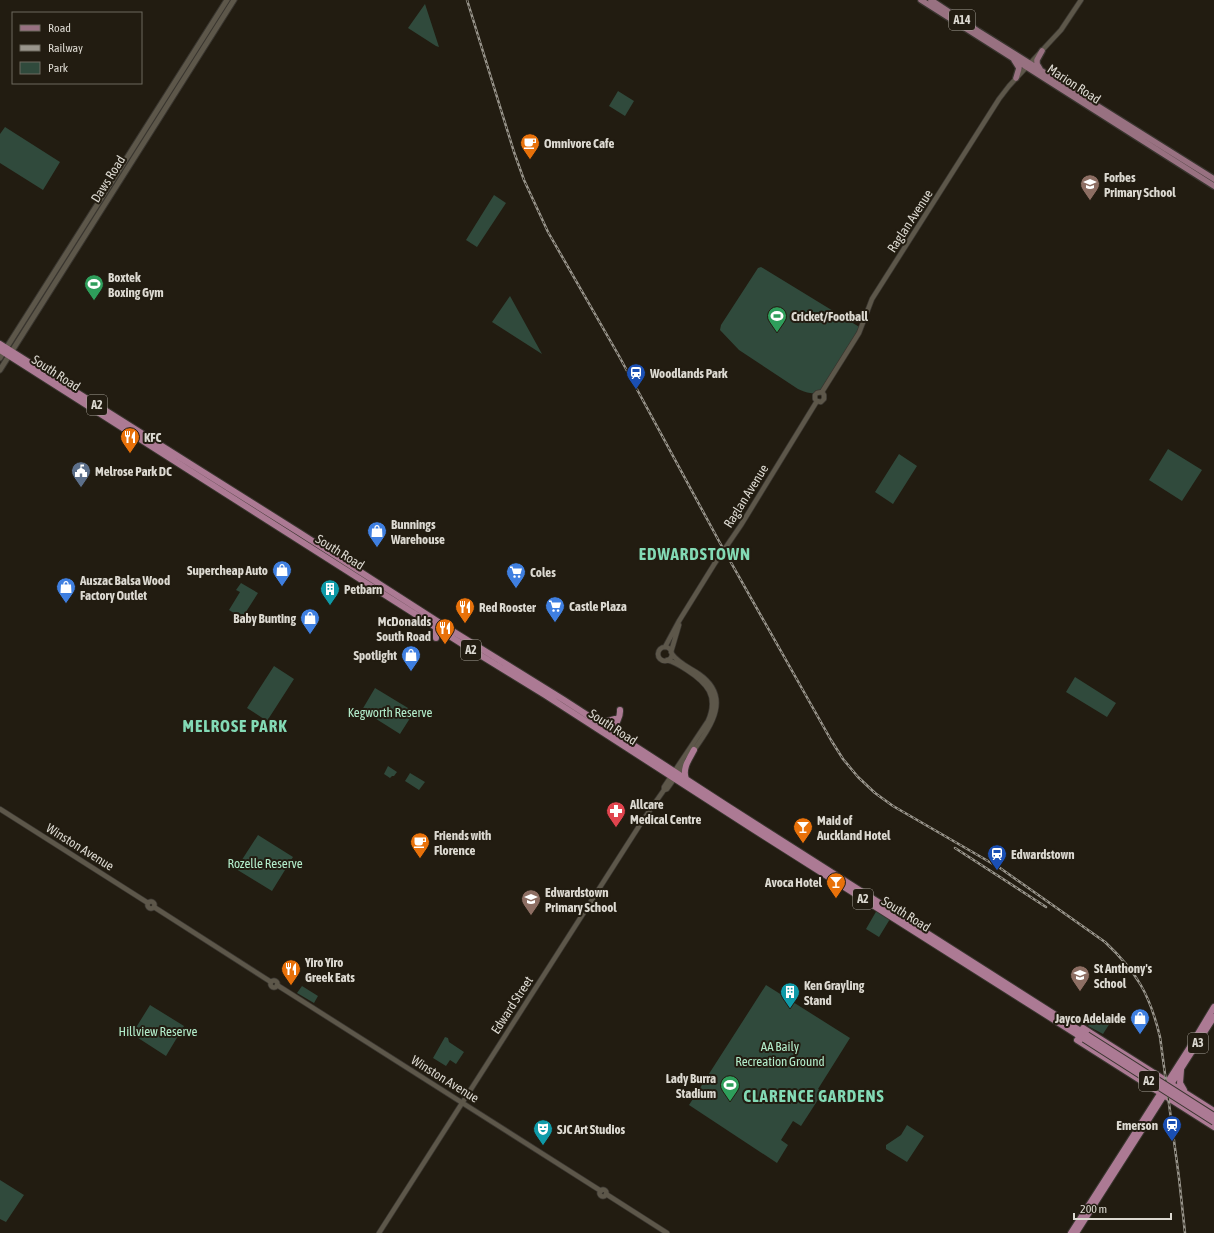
<svg xmlns="http://www.w3.org/2000/svg" width="1214" height="1233" font-family="'Asap Condensed',sans-serif">
<style>
.green{fill:#304a3c}
.lines{fill:none;stroke-linecap:round;stroke-linejoin:round}
.tertiary-casing{stroke:#39352f;stroke-width:6}
.secondary-casing{stroke:#39352f;stroke-width:7}
.primary-casing{stroke:#39352f;stroke-width:8}
.trunk-casing{stroke:#39352f;stroke-width:8}
.tertiary{stroke:#5d574a;stroke-width:4.5}
.secondary{stroke:#5d574a;stroke-width:5}
.primary{stroke:#987181;stroke-width:5.5}
.trunk{stroke:#ac7a94;stroke-width:6}
.rail-casing{stroke:#99958c;stroke-width:2.5}
.rail{stroke:#221c11;stroke-width:1;stroke-dasharray:3;stroke-linecap:butt}
.trunk-bridge-casing{stroke:#39352f;stroke-width:8;stroke-linecap:butt}
.trunk-bridge{stroke:#ac7a94;stroke-width:6}
.labels{text-anchor:middle;dominant-baseline:central;stroke-width:4;stroke-linejoin:round;paint-order:stroke}
.shield{fill:#221c11;stroke:#a4a097;stroke-width:1}
.shield-label{font-size:12px;font-weight:bold;fill:#dcd9d1}
.street-label{font-size:13px;fill:#dcd9d1;stroke:#221c11}
.poi-label{font-size:13px;font-weight:bold;fill:#dcd9d1;stroke:#221c11;text-anchor:start}
.park-label{font-size:13px;fill:#b2ecca;stroke:#221c11}
.district-label{font-size:17px;font-weight:bold;letter-spacing:1px;fill:#83dab5;stroke:#221c11}
</style>
<rect width="100%" height="100%" fill="#221c11"/>
<path class="green" d="M 425,4 L 439,47 L 436,46 L 408,28 Z
M 618,91 L 634,101 L 625,116 L 609,106 Z
M 5,127 L 60,162 L 43,190 L 0,163 L 0,134 Z
M 494,195 L 506,203 L 477,247 L 466,240 Z
M 761,267 L 861,328 L 821,391 C 811,395 808,393 798,389 L 739,350 L 720,330 L 721,325 L 758,268 Z
M 510,296 L 542,354 L 492,322 Z
M 1168,449 L 1202,470 L 1182,501 L 1149,480 Z
M 899,454 L 917,466 L 893,504 L 875,492 Z
M 241,583 L 258,593 L 242,618 L 229,610 L 240,592 L 236,590 Z
M 274,666 L 294,679 L 267,721 L 247,708 Z
M 1075,677 L 1116,703 L 1107,717 L 1066,692 Z
M 375,688 L 408,708 L 412,715 L 400,734 L 362,710 Z
M 388,766 L 397,772 L 394,776 L 392,776 L 390,778 L 384,774 Z
M 410,773 L 425,782 L 419,790 L 405,781 Z
M 258,835 L 293,857 L 272,891 L 236,869 Z
M 877,910 L 890,919 L 879,937 L 866,929 Z
M 766,985 L 850,1038 L 818,1089 L 823,1092 L 801,1126 L 793,1121 L 781,1140 L 788,1145 L 777,1163 L 689,1105 Z
M 302,986 L 318,996 L 314,1003 L 297,993 Z
M 150,1005 L 184,1026 L 166,1056 L 132,1034 Z
M 1095,1014 L 1110,1023 L 1103,1034 L 1088,1026 Z
M 445,1037 L 448,1038 L 449,1042 L 464,1052 L 456,1064 L 450,1060 L 446,1066 L 433,1058 Z
M 907,1125 L 924,1136 L 907,1162 L 886,1149 L 886,1145 L 901,1135 Z
M 0,1180 L 24,1195 L 6,1222 L 0,1219 Z"/>
<g class="lines">
<defs>
<path id="tertiary" d="M 822,392 L 859,333 L 872,299 L 999,99 L 1009,86 L 1061,30 L 1081,0
M 817,401 L 821,402 L 824,399 L 824,395 L 822,392
M 817,401 L 815,399 L 815,395 L 817,393 L 822,392
M 665,647 L 679,621 L 715,563 L 741,525 L 817,401
M658 654a7 7 0 1 1 14 0a7 7 0 1 1-14 0Z
M 671,652 L 679,625
M 672,654 C 678,663 690,668 699,674 C 733,698 710,727 692,753
M 664,790 L 667,789 L 686,762
M 0,809 L 148,903
M147.5 905a3.5 3.5 0 1 1 7 0a3.5 3.5 0 1 1-7 0Z
M 154,907 L 271,982
M270.5 984a3.5 3.5 0 1 1 7 0a3.5 3.5 0 1 1-7 0Z
M 277,985 L 601,1191
M599.5 1193a3.5 3.5 0 1 1 7 0a3.5 3.5 0 1 1-7 0Z
M 606,1194 L 667,1233
M 379,1233 L 643,820 L 664,790 L 664,787 L 708,721 C 719,696 707,683 687,670 C 681,666 675,662 667,660"/>
<path id="secondary" d="M 0,358 L 227,0
M 0,370 L 234,0"/>
<path id="primary" d="M 921,0 L 1214,186
M 931,0 L 978,31 L 1214,179
M 1014,60 L 1019,68 L 1016,78
M 1040,69 L 1037,64 L 1037,60 L 1042,51"/>
<path id="trunk" d="M 0,344 L 300,533 L 451,630 L 564,700 L 726,805 L 1087,1035
M 0,350 L 462,644 L 545,695 L 748,826 L 1084,1039
M 436,627 L 436,638
M 600,723 L 615,719
M 618,735 C 612,721 621,721 620,710
M 686,779 C 682,769 689,759 694,750
M 1083,1028 L 1214,1111
M 1077,1040 L 1214,1127
M 1181,1070 L 1180,1083 L 1184,1090
M 1071,1233 L 1190,1047 L 1214,1007
M 1076,1233 L 1214,1017"/>
</defs>
<use href="#tertiary" class="tertiary-casing"/>
<use href="#secondary" class="secondary-casing"/>
<use href="#primary" class="primary-casing"/>
<use href="#trunk" class="trunk-casing"/>
<use href="#tertiary" class="tertiary"/>
<use href="#secondary" class="secondary"/>
<use href="#primary" class="primary"/>
<use href="#trunk" class="trunk"/>
<defs>
<path id="rail" d="M 467,0 L 514,152 L 524,180 L 548,232 L 619,356 L 720,543 L 831,740 L 843,759 L 858,777 L 875,793 L 893,806 L 1000,868 L 1105,942 C 1137,972 1150,995 1160,1037 L 1179,1178 L 1185,1233
M 955,848 L 1046,907"/>
</defs>
<use href="#rail" class="rail-casing"/>
<use href="#rail" class="rail"/>
<defs>
<path id="trunk-bridge" d="M 1087,1035 L 1214,1116
M 1084,1039 L 1214,1122"/>
</defs>
<use href="#trunk-bridge" class="trunk-bridge-casing"/>
<use href="#trunk-bridge" class="trunk-bridge"/>
</g>
<defs>
<symbol id="cafe-pin" viewBox="-11 -11 22 30"><path d="M0 17L-7.5 6A9.5 9.5 0 1 1 7.5 6Z" fill="#e8710a" stroke="#221c11"/><path d="M-5.5-4.5H6V0H3Q3 3.5 0 3.5H-2.5Q-5.5 3.5-5.5 0ZM3-3.2v2h1.7v-2ZM-6 4.5H4V6H-6Z" fill="#fff"/></symbol>
<symbol id="school-pin" viewBox="-11 -11 22 30"><path d="M0 17L-7.5 6A9.5 9.5 0 1 1 7.5 6Z" fill="#8d6e63" stroke="#221c11"/><path d="M0-5L7-2L0 1L-7-2ZM-4 1L0 2.5L4 1V4Q0 6-4 4Z" fill="#fff"/></symbol>
<symbol id="stadium-pin" viewBox="-11 -11 22 30"><path d="M0 17L-7.5 6A9.5 9.5 0 1 1 7.5 6Z" fill="#2e9e5b" stroke="#221c11"/><path d="M0-5a6.5 5 0 1 0 0 10a6.5 5 0 1 0 0-10ZM-3.5-1.8h7v3.6h-7Z" fill="#fff"/></symbol>
<symbol id="station-pin" viewBox="-11 -11 22 30"><path d="M0 17L-7.5 6A9.5 9.5 0 1 1 7.5 6Z" fill="#1a4fb4" stroke="#221c11"/><path d="M-3-6H3Q5-6 5-4V2Q5 4 3 4L4.5 6H3L1.5 4h-3L-3 6H-4.5L-3 4Q-5 4-5 2V-4Q-5-6-3-6ZM-3.5-4v3h7v-3ZM-3.5 1v1.5H-2V1ZM2 1v1.5H3.5V1Z" fill="#fff"/></symbol>
<symbol id="restaurant-pin" viewBox="-11 -11 22 30"><path d="M0 17L-7.5 6A9.5 9.5 0 1 1 7.5 6Z" fill="#e8710a" stroke="#221c11"/><path d="M-5-6h1v4h1v-4h1v4h1v-4h1v5L-1.5 .5V6h-2V.5L-5-1ZM5-6V6H3V1.5H1.5Q1.5-4 5-6Z" fill="#fff"/></symbol>
<symbol id="civic-pin" viewBox="-11 -11 22 30"><path d="M0 17L-7.5 6A9.5 9.5 0 1 1 7.5 6Z" fill="#5c6f8a" stroke="#221c11"/><path d="M-.6-6.5H3V-4.5H.6V-3L4-1V1h2V6H-6V1h2V-1L-.6-3ZM-1.2 2.5V6h2.4V2.5Z" fill="#fff"/></symbol>
<symbol id="shop-pin" viewBox="-11 -11 22 30"><path d="M0 17L-7.5 6A9.5 9.5 0 1 1 7.5 6Z" fill="#3f7fe0" stroke="#221c11"/><path d="M-5-2.5h2.3a2.7 3.5 0 0 1 5.4 0H5L5.5 6h-11ZM-1.5-2.5h3a1.5 2.3 0 0 0-3 0Z" fill="#fff"/></symbol>
<symbol id="supermarket-pin" viewBox="-11 -11 22 30"><path d="M0 17L-7.5 6A9.5 9.5 0 1 1 7.5 6Z" fill="#3f7fe0" stroke="#221c11"/><path d="M-6-5.5h2.5l.6 2H6L4.5 2H-2.5L-4.4-4H-6ZM-1.5 3.2a1.3 1.3 0 1 0 .1 0ZM3 3.2a1.3 1.3 0 1 0 .1 0Z" fill="#fff"/></symbol>
<symbol id="building-pin" viewBox="-11 -11 22 30"><path d="M0 17L-7.5 6A9.5 9.5 0 1 1 7.5 6Z" fill="#0f9aa8" stroke="#221c11"/><path d="M-4-6H4V6H1V3H-1V6H-4ZM-2.5-4.3h1.7v1.8h-1.7ZM.8-4.3h1.7v1.8H.8ZM-2.5-1h1.7V.8h-1.7ZM.8-1h1.7V.8H.8Z" fill="#fff"/></symbol>
<symbol id="pharmacy-pin" viewBox="-11 -11 22 30"><path d="M0 17L-7.5 6A9.5 9.5 0 1 1 7.5 6Z" fill="#e0444e" stroke="#221c11"/><path d="M-2-6h4v4h4v4h-4v4h-4v-4h-4v-4h4Z" fill="#fff"/></symbol>
<symbol id="bar-pin" viewBox="-11 -11 22 30"><path d="M0 17L-7.5 6A9.5 9.5 0 1 1 7.5 6Z" fill="#e8710a" stroke="#221c11"/><path d="M-6-5H6L.8 .8V4.5H3.5V6h-7V4.5H-.8V.8Z" fill="#fff"/></symbol>
<symbol id="theatre-pin" viewBox="-11 -11 22 30"><path d="M0 17L-7.5 6A9.5 9.5 0 1 1 7.5 6Z" fill="#0f9aa8" stroke="#221c11"/><path d="M-5-5.5Q0-4 5-5.5V0Q5 5 0 6Q-5 5-5 0ZM-3.3-2.5H-1v1.5H-3.3ZM1-2.5H3.3v1.5H1ZM-2.8 1Q0 5.5 2.8 1Z" fill="#fff"/></symbol>
</defs>
<g fill-rule="evenodd">
<use href="#cafe-pin" x="519" y="132" width="22" height="30"/>
<use href="#school-pin" x="1079" y="173" width="22" height="30"/>
<use href="#stadium-pin" x="83" y="273" width="22" height="30"/>
<use href="#stadium-pin" x="766" y="305" width="22" height="30"/>
<use href="#station-pin" x="625" y="362" width="22" height="30"/>
<use href="#restaurant-pin" x="119" y="426" width="22" height="30"/>
<use href="#civic-pin" x="70" y="460" width="22" height="30"/>
<use href="#shop-pin" x="366" y="520" width="22" height="30"/>
<use href="#shop-pin" x="271" y="559" width="22" height="30"/>
<use href="#supermarket-pin" x="505" y="561" width="22" height="30"/>
<use href="#shop-pin" x="55" y="576" width="22" height="30"/>
<use href="#building-pin" x="319" y="578" width="22" height="30"/>
<use href="#supermarket-pin" x="544" y="595" width="22" height="30"/>
<use href="#restaurant-pin" x="454" y="596" width="22" height="30"/>
<use href="#shop-pin" x="299" y="607" width="22" height="30"/>
<use href="#restaurant-pin" x="434" y="617" width="22" height="30"/>
<use href="#shop-pin" x="400" y="644" width="22" height="30"/>
<use href="#pharmacy-pin" x="605" y="800" width="22" height="30"/>
<use href="#bar-pin" x="792" y="816" width="22" height="30"/>
<use href="#cafe-pin" x="409" y="831" width="22" height="30"/>
<use href="#station-pin" x="986" y="843" width="22" height="30"/>
<use href="#bar-pin" x="825" y="871" width="22" height="30"/>
<use href="#school-pin" x="520" y="888" width="22" height="30"/>
<use href="#restaurant-pin" x="280" y="958" width="22" height="30"/>
<use href="#school-pin" x="1069" y="964" width="22" height="30"/>
<use href="#building-pin" x="779" y="981" width="22" height="30"/>
<use href="#shop-pin" x="1129" y="1007" width="22" height="30"/>
<use href="#stadium-pin" x="719" y="1074" width="22" height="30"/>
<use href="#station-pin" x="1161" y="1114" width="22" height="30"/>
<use href="#theatre-pin" x="532" y="1118" width="22" height="30"/>
</g>
<g class="labels">
<g class="shield">
<rect x="949" y="10" width="26" height="20" rx="3"/>
<rect x="87" y="395" width="20" height="20" rx="3"/>
<rect x="461" y="640" width="20" height="20" rx="3"/>
<rect x="853" y="889" width="20" height="20" rx="3"/>
<rect x="1188" y="1033" width="20" height="20" rx="3"/>
<rect x="1139" y="1071" width="20" height="20" rx="3"/>
</g>
<g class="shield-label">
<text x="962" y="20">A14</text>
<text x="97" y="405">A2</text>
<text x="471" y="650">A2</text>
<text x="863" y="899">A2</text>
<text x="1198" y="1043">A3</text>
<text x="1149" y="1081">A2</text>
</g>
<g class="street-label">
<text transform="translate(1074 84) rotate(33)">Marion Road</text>
<text transform="translate(108 179) rotate(-58)">Daws Road</text>
<text transform="translate(910 221) rotate(-57)">Raglan Avenue</text>
<text transform="translate(56 373) rotate(33)">South Road</text>
<text transform="translate(746 496) rotate(-58)">Raglan Avenue</text>
<text transform="translate(340 552) rotate(32)">South Road</text>
<text transform="translate(613 727) rotate(33)">South Road</text>
<text transform="translate(80 847) rotate(32)">Winston Avenue</text>
<text transform="translate(906 914) rotate(32)">South Road</text>
<text transform="translate(512 1005) rotate(-57)">Edward Street</text>
<text transform="translate(445 1079) rotate(32)">Winston Avenue</text>
</g>
<g class="poi-label">
<text x="544" y="143">Omnivore Cafe</text>
<text x="1104" y="177">Forbes<tspan x="1104" dy="15">Primary School</tspan></text>
<text x="108" y="277">Boxtek<tspan x="108" dy="15">Boxing Gym</tspan></text>
<text x="791" y="316">Cricket/Football</text>
<text x="650" y="373">Woodlands Park</text>
<text x="144" y="437">KFC</text>
<text x="95" y="471">Melrose Park DC</text>
<text x="391" y="524">Bunnings<tspan x="391" dy="15">Warehouse</tspan></text>
<text x="268" y="570" text-anchor="end">Supercheap Auto</text>
<text x="530" y="572">Coles</text>
<text x="80" y="580">Auszac Balsa Wood<tspan x="80" dy="15">Factory Outlet</tspan></text>
<text x="344" y="589">Petbarn</text>
<text x="569" y="606">Castle Plaza</text>
<text x="479" y="607">Red Rooster</text>
<text x="296" y="618" text-anchor="end">Baby Bunting</text>
<text x="431" y="621" text-anchor="end">McDonalds<tspan x="431" dy="15">South Road</tspan></text>
<text x="397" y="655" text-anchor="end">Spotlight</text>
<text x="630" y="804">Allcare<tspan x="630" dy="15">Medical Centre</tspan></text>
<text x="817" y="820">Maid of<tspan x="817" dy="15">Auckland Hotel</tspan></text>
<text x="434" y="835">Friends with<tspan x="434" dy="15">Florence</tspan></text>
<text x="1011" y="854">Edwardstown</text>
<text x="822" y="882" text-anchor="end">Avoca Hotel</text>
<text x="545" y="892">Edwardstown<tspan x="545" dy="15">Primary School</tspan></text>
<text x="305" y="962">Yiro Yiro<tspan x="305" dy="15">Greek Eats</tspan></text>
<text x="1094" y="968">St Anthony's<tspan x="1094" dy="15">School</tspan></text>
<text x="804" y="985">Ken Grayling<tspan x="804" dy="15">Stand</tspan></text>
<text x="1126" y="1018" text-anchor="end">Jayco Adelaide</text>
<text x="716" y="1078" text-anchor="end">Lady Burra<tspan x="716" dy="15">Stadium</tspan></text>
<text x="1158" y="1125" text-anchor="end">Emerson</text>
<text x="557" y="1129">SJC Art Studios</text>
</g>
<g class="park-label">
<text x="390" y="712">Kegworth Reserve</text>
<text x="265" y="863">Rozelle Reserve</text>
<text x="158" y="1031">Hillview Reserve</text>
<text x="780" y="1046">AA Baily<tspan x="780" dy="15">Recreation Ground</tspan></text>
</g>
<g class="district-label">
<text x="695" y="554">EDWARDSTOWN</text>
<text x="235" y="726">MELROSE PARK</text>
<text x="814" y="1096">CLARENCE GARDENS</text>
</g>
</g>
<rect x="12" y="12" width="130" height="72" fill="#221c11" stroke="#6c685e"/>
<rect x="20" y="25" width="20" height="6" fill="#987181" stroke="#6c685e"/>
<text x="48" y="32" font-size="12" fill="#dcd9d1">Road</text>
<rect x="20" y="45" width="20" height="6" fill="#99958c" stroke="#6c685e"/>
<text x="48" y="52" font-size="12" fill="#dcd9d1">Railway</text>
<rect x="20" y="62" width="20" height="12" fill="#304a3c" stroke="#6c685e"/>
<text x="48" y="72" font-size="12" fill="#dcd9d1">Park</text>
<path d="M1074 1213v6h97v-6" fill="none" stroke="#dcd9d1" stroke-width="2"/>
<text x="1080" y="1213" font-size="12" fill="#dcd9d1" stroke="#221c11" stroke-width="3" paint-order="stroke">200 m</text>
</svg>
